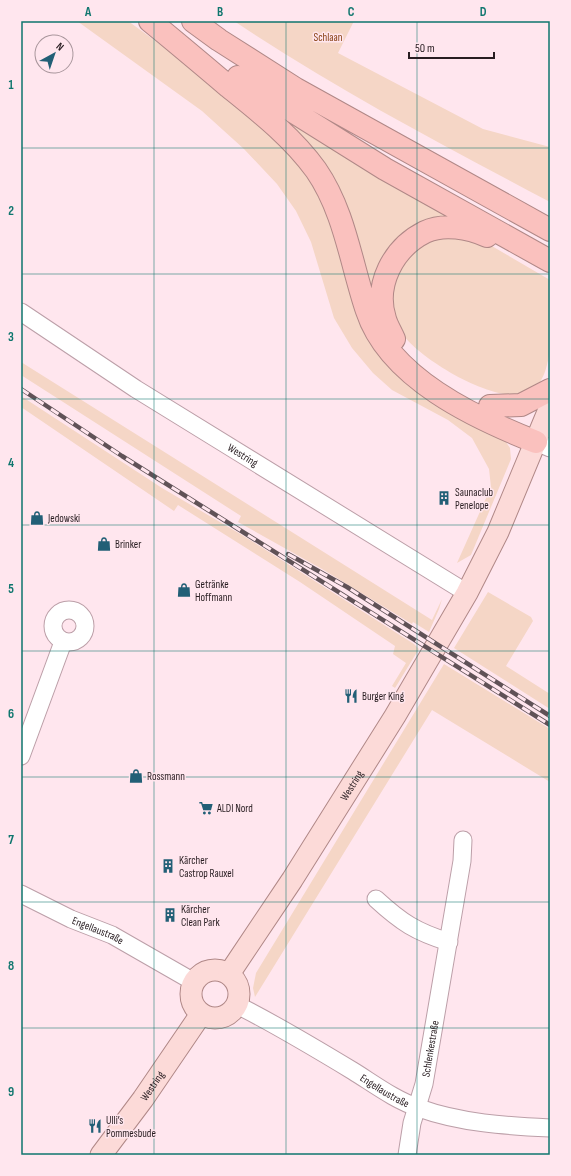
<svg xmlns="http://www.w3.org/2000/svg" width="571" height="1176" font-family="'Sofia Sans Condensed',sans-serif">
<style>
.green{fill:#f5d6c6}
.lines{fill:none;stroke-linecap:round;stroke-linejoin:round}
.minor-casing{stroke:#bc9fa8;stroke-width:19}
.major-casing{stroke:#b08887;stroke-width:23}
.highway-casing{stroke:#b08887;stroke-width:24}
.minor{stroke:#fff;stroke-width:17}
.major{stroke:#fcdad8;stroke-width:21}
.highway{stroke:#fac1be;stroke-width:22}
.rail-casing{stroke:#605257;stroke-width:4.5}
.rail{stroke:#ffe6ee;stroke-width:3;stroke-dasharray:9;stroke-linecap:butt}
.grid{fill:none;stroke:#0f766e;stroke-width:1;stroke-opacity:0.55}
.labels{text-anchor:middle;dominant-baseline:central;stroke-width:3;stroke-linejoin:round;paint-order:stroke}
.park-label{font-size:11px;fill:#863f10;stroke:#ffe6ee}
.street-label{font-size:11px;fill:#281d21;stroke:#ffe6ee}
.poi-label{font-size:11px;fill:#281d21;stroke:#ffe6ee;text-anchor:start}
.neatline{fill:none;stroke:#0f766e;stroke-width:1.5}
.grid-label{font-size:13px;text-anchor:middle;font-weight:bold;fill:#0f766e}
</style>
<rect width="100%" height="100%" fill="#ffe6ee"/>
<path class="green" d="M 77,21 L 128,21 L 242,104 L 306,173 L 330,219 L 361,320 L 506,442 L 510,448 L 511,459 L 471,555 L 457,563 L 491,487 L 489,469 L 472,438 L 448,420 L 392,390 L 373,373 L 352,348 L 334,318 L 311,242 L 296,211 L 277,184 L 244,149 L 202,111 Z
M 234,21 L 354,21 L 338,53 L 483,129 L 550,147 L 550,202 C 443,145 335,89 234,21 Z
M 278,115 L 455,218 L 419,225 L 376,304 L 358,264 Z
M 437,236 L 485,242 L 550,280 C 550,308 557,370 534,389 C 506,413 417,358 402,333 C 397,326 391,311 390,302 C 390,290 395,275 397,263 Z
M 21,362 L 432,620 L 442,599 L 439,609 L 429,632 L 413,622 L 412,624 L 322,569 L 238,522 L 241,516 L 21,375 Z
M 21,396 L 162,488 L 242,535 L 414,644 L 419,649 L 395,688 L 392,686 L 406,663 L 393,654 L 395,646 L 300,582 L 178,505 L 174,511 L 21,407 Z
M 488,592 L 531,617 L 533,621 L 506,666 L 550,694 L 550,709 L 454,648 Z
M 444,664 L 550,729 L 550,782 L 432,710 L 255,997 L 253,988 L 256,973 Z"/>
<g class="lines">
<defs>
<g id="minor">
<path id="s1" d="M 21,312 L 136,389 L 467,593"/>
<path d="M 536,442 L 550,448"/>
<circle cx="69" cy="626" r="16"/>
<path d="M 21,756 L 63,642"/>
<path id="s2" d="M 21,894 L 71,919 L 112,935 L 194,982"/>
<path d="M 376,899 C 401,922 416,932 449,942"/>
<path id="s3" d="M 237,1005 C 277,1025 315,1048 353,1071 C 374,1084 395,1100 419,1108 C 460,1123 507,1126 550,1128"/>
<path id="s4" d="M 407,1155 L 412,1123 L 424,1084 L 462,861 L 463,840"/>
</g>
<g id="major">
<circle cx="215" cy="994" r="24"/>
<path id="s5" d="M 229,974 L 292,880 L 395,716 L 467,593 L 498,532 L 550,407"/>
<path id="s6" d="M 101,1155 L 143,1099 L 201,1014"/>
</g>
<path id="highway" d="M 150,21 C 177,43 203,65 229,87 C 260,112 292,137 316,170 C 345,212 351,264 367,311 C 389,378 475,418 536,442
M 193,21 L 219,40 L 296,89 L 550,230
M 238,77 L 385,169 L 550,261
M 394,339 C 391,332 387,326 385,319 C 374,285 393,248 425,232 C 444,223 469,228 487,236
M 490,406 L 521,405 L 550,390"/>
</defs>
<use href="#minor" class="minor-casing"/>
<use href="#major" class="major-casing"/>
<use href="#highway" class="highway-casing"/>
<use href="#minor" class="minor"/>
<use href="#major" class="major"/>
<use href="#highway" class="highway"/>
<defs>
<path id="rail" d="M 21,389 L 122,456 L 550,725
M 288,554 L 347,587 L 550,716"/>
</defs>
<use href="#rail" class="rail-casing"/>
<use href="#rail" class="rail"/>
</g>
<path class="grid" d="M 154,21 L 154,1155M 286,21 L 286,1155M 417,21 L 417,1155M 21,148 L 550,148M 21,274 L 550,274M 21,399 L 550,399M 21,525 L 550,525M 21,651 L 550,651M 21,777 L 550,777M 21,902 L 550,902M 21,1028 L 550,1028"/>
<defs>
<symbol id="building-bare" viewBox="-9 -9 18 18"><path d="M-4-6H4V6H1V3H-1V6H-4ZM-2.5-4.3h1.7v1.8h-1.7ZM.8-4.3h1.7v1.8H.8ZM-2.5-1h1.7V.8h-1.7ZM.8-1h1.7V.8H.8Z" fill="#225f76" stroke="#ffe6ee" stroke-width="2.5" paint-order="stroke"/></symbol>
<symbol id="shop-bare" viewBox="-9 -9 18 18"><path d="M-5-2.5h2.3a2.7 3.5 0 0 1 5.4 0H5L5.5 6h-11ZM-1.5-2.5h3a1.5 2.3 0 0 0-3 0Z" fill="#225f76" stroke="#ffe6ee" stroke-width="2.5" paint-order="stroke"/></symbol>
<symbol id="restaurant-bare" viewBox="-9 -9 18 18"><path d="M-5-6h1v4h1v-4h1v4h1v-4h1v5L-1.5 .5V6h-2V.5L-5-1ZM5-6V6H3V1.5H1.5Q1.5-4 5-6Z" fill="#225f76" stroke="#ffe6ee" stroke-width="2.5" paint-order="stroke"/></symbol>
<symbol id="supermarket-bare" viewBox="-9 -9 18 18"><path d="M-6-5.5h2.5l.6 2H6L4.5 2H-2.5L-4.4-4H-6ZM-1.5 3.2a1.3 1.3 0 1 0 .1 0ZM3 3.2a1.3 1.3 0 1 0 .1 0Z" fill="#225f76" stroke="#ffe6ee" stroke-width="2.5" paint-order="stroke"/></symbol>
</defs>
<g fill-rule="evenodd">
<use href="#building-bare" x="434" y="488" width="20" height="20"/>
<use href="#shop-bare" x="27" y="508" width="20" height="20"/>
<use href="#shop-bare" x="94" y="534" width="20" height="20"/>
<use href="#shop-bare" x="174" y="580" width="20" height="20"/>
<use href="#restaurant-bare" x="341" y="686" width="20" height="20"/>
<use href="#shop-bare" x="126" y="766" width="20" height="20"/>
<use href="#supermarket-bare" x="196" y="798" width="20" height="20"/>
<use href="#building-bare" x="158" y="856" width="20" height="20"/>
<use href="#building-bare" x="160" y="905" width="20" height="20"/>
<use href="#restaurant-bare" x="85" y="1116" width="20" height="20"/>
</g>
<g class="labels">
<g class="park-label">
<text x="328" y="37">Schlaan</text>
</g>
<g class="street-label">
<text stroke="none"><textPath href="#s1" startOffset="264">Westring</textPath></text>
<text stroke="none"><textPath href="#s5" startOffset="225">Westring</textPath></text>
<text stroke="none"><textPath href="#s2" startOffset="85">Engellaustraße</textPath></text>
<text stroke="none"><textPath href="#s4" startOffset="109">Schlenkestraße</textPath></text>
<text stroke="none"><textPath href="#s6" startOffset="86">Westring</textPath></text>
<text stroke="none"><textPath href="#s3" startOffset="171">Engellaustraße</textPath></text>
</g>
<g class="poi-label">
<text x="455" y="492">Saunaclub<tspan x="455" dy="13">Penelope</tspan></text>
<text x="48" y="518">Jedowski</text>
<text x="115" y="544">Brinker</text>
<text x="195" y="584">Getränke<tspan x="195" dy="13">Hoffmann</tspan></text>
<text x="362" y="696">Burger King</text>
<text x="147" y="776">Rossmann</text>
<text x="217" y="808">ALDI Nord</text>
<text x="179" y="860">Kärcher<tspan x="179" dy="13">Castrop Rauxel</tspan></text>
<text x="181" y="909">Kärcher<tspan x="181" dy="13">Clean Park</tspan></text>
<text x="106" y="1120">Ulli’s<tspan x="106" dy="13">Pommesbude</tspan></text>
</g>
</g>
<rect width="571" height="1176" fill="none" stroke="#ffe6ee" stroke-width="44"/>
<g transform="translate(54 54) rotate(40)"><circle r="19" fill="#ffe6ee" stroke="#a9969c"/>
<path d="M0-3L7 15L0 10L-7 15Z" fill="#225f76"/>
<text y="-6" font-size="11" font-weight="bold" text-anchor="middle" fill="#281d21">N</text>
</g>
<path d="M409 52v6h85v-6" fill="none" stroke="#281d21" stroke-width="2"/>
<text x="415" y="52" font-size="12" fill="#281d21" stroke="#ffe6ee" stroke-width="3" paint-order="stroke">50 m</text>
<rect x="22" y="22" width="527" height="1132" class="neatline"/>
<g class="grid-label">
<text x="88" y="16">A</text>
<text x="220" y="16">B</text>
<text x="351" y="16">C</text>
<text x="483" y="16">D</text>
<text x="11" y="89">1</text>
<text x="11" y="215">2</text>
<text x="11" y="341">3</text>
<text x="11" y="467">4</text>
<text x="11" y="593">5</text>
<text x="11" y="718">6</text>
<text x="11" y="844">7</text>
<text x="11" y="970">8</text>
<text x="11" y="1096">9</text>
</g>
</svg>
